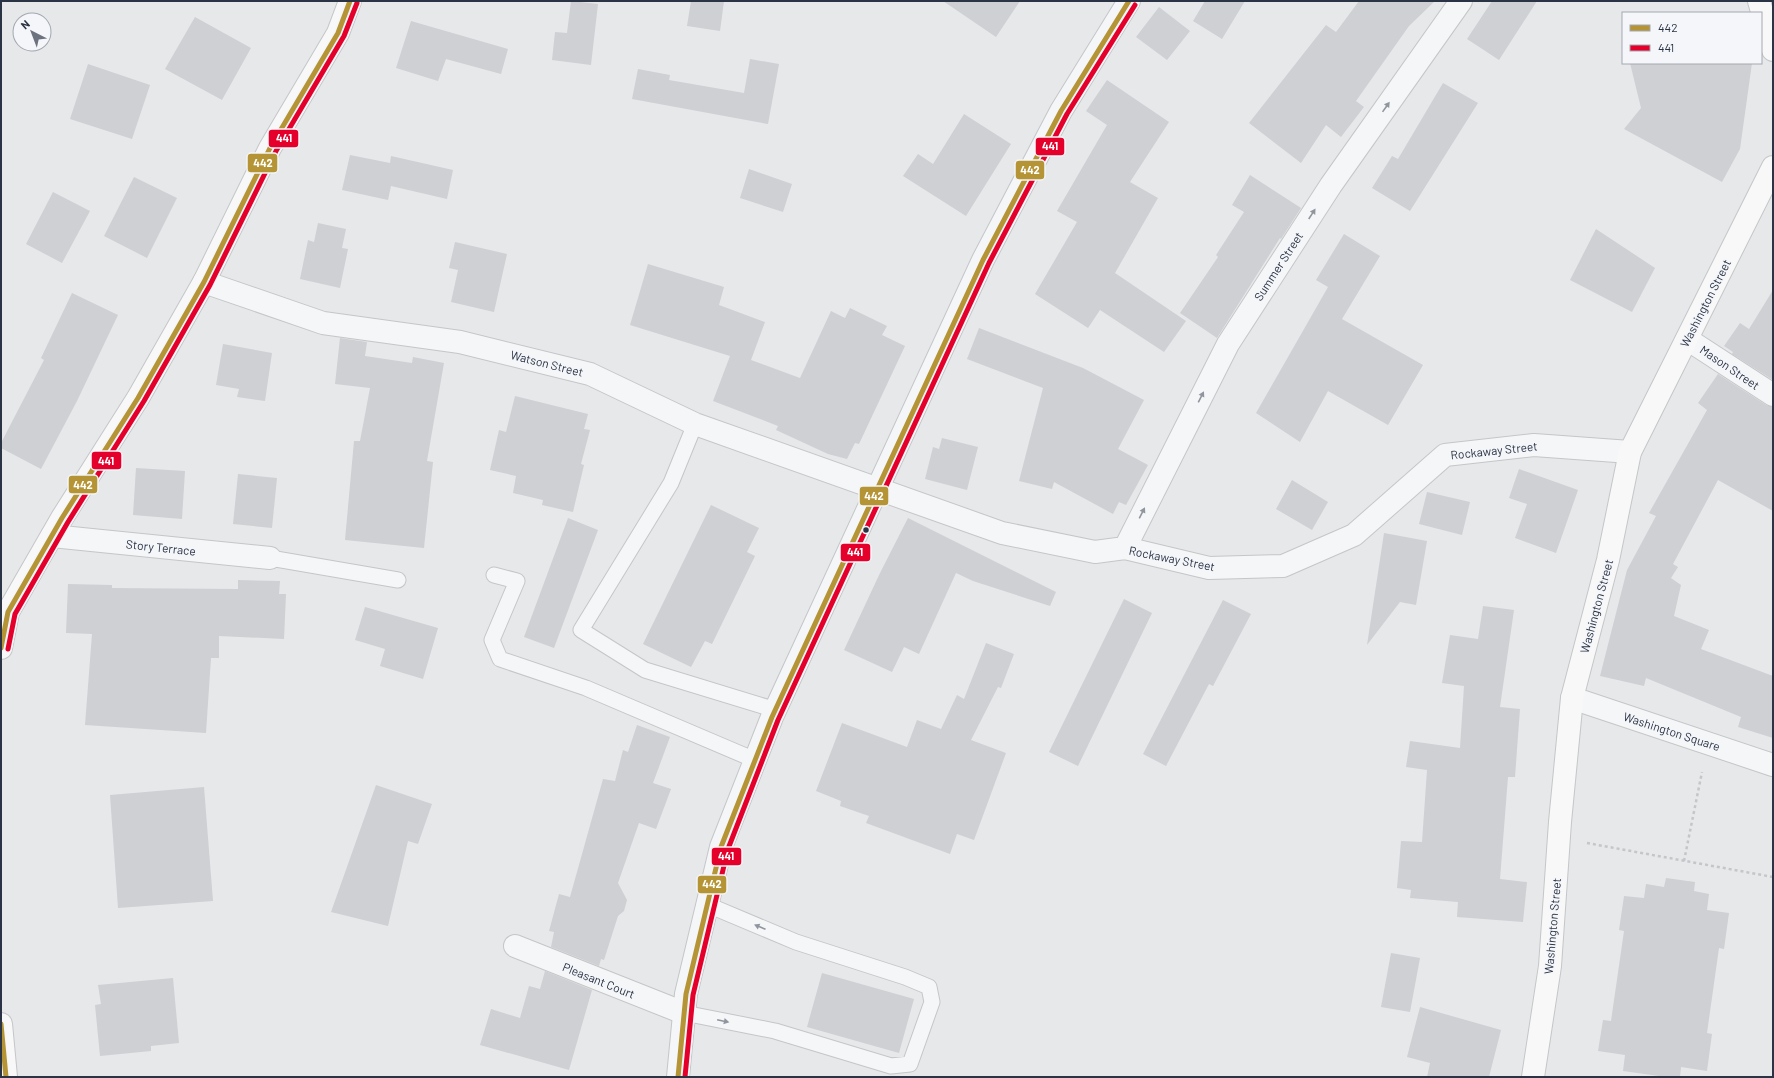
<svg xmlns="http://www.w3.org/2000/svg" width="1774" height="1078" font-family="Barlow,sans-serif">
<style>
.building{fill:#ced0d3}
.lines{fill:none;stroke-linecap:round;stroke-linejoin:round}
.service-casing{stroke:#c4c6c8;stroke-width:17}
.minor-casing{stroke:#c4c6c8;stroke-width:24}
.tertiary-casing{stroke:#c4c6c8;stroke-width:24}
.secondary-casing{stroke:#c4c6c8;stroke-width:24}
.path{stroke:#c5c6ca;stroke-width:2.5;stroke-dasharray:3 3;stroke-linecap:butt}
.service{stroke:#f5f6f7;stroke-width:15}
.minor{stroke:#f5f6f7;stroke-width:22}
.tertiary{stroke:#f5f6f7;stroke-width:22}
.secondary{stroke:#f8f8f8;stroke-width:22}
.bus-1-casing{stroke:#f4f6f9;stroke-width:8}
.bus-2-casing{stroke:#f4f6f9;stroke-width:8}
.bus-1{stroke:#b59435;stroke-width:5}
.bus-2{stroke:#e4002b;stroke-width:5}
.oneway{fill:#90959e}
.bus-dot{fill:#2b3445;stroke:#f4f6f9;stroke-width:1.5}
.labels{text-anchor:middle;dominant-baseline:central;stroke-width:3;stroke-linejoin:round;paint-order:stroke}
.street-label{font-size:12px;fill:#2b3445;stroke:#f4f6f9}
.line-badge{stroke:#f4f6f9;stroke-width:1.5}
.badge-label{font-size:11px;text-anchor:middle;font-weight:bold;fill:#fff}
</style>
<rect width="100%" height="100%" fill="#e6e8ea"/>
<path class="building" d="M 571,1 L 598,4 L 591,65 L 552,60 L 555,32 L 567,33 Z
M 691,1 L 724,1 L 720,31 L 687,26 Z
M 943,1 L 1020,1 L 996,37 Z
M 1205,1 L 1245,1 L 1222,39 L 1193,21 Z
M 1359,1 L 1435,1 L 1409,26 L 1356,101 L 1364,107 L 1341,137 L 1326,125 L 1301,163 L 1249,123 L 1326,25 L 1336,32 Z
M 1492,1 L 1537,1 L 1499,60 L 1467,39 Z
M 1159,7 L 1190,31 L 1167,60 L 1136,37 Z
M 195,17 L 251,48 L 222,100 L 165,69 Z
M 411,21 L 508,49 L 501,74 L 446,59 L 438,81 L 396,68 Z
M 750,59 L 779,64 L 768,124 L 632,99 L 638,69 L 670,75 L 669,80 L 744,93 Z
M 1630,63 L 1752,63 L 1740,149 L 1722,182 L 1624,129 L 1641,108 Z
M 88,64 L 150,85 L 132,139 L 70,119 Z
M 1107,80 L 1169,122 L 1130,182 L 1158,198 L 1115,273 L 1186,321 L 1164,352 L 1100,310 L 1088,328 L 1035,294 L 1077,222 L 1057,211 L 1107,125 L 1086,111 Z
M 1443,83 L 1478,103 L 1410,211 L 1372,188 L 1392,156 L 1398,159 Z
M 964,114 L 1011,144 L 966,216 L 903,176 L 918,154 L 933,164 Z
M 350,155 L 390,163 L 391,156 L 453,170 L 447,199 L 391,186 L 388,200 L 342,190 Z
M 749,169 L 792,184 L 783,212 L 740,198 Z
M 1250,175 L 1301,208 L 1281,239 L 1280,238 L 1217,338 L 1180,313 L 1218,257 L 1216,255 L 1244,212 L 1232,205 Z
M 134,177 L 177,198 L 147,258 L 104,236 Z
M 53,192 L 90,211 L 62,263 L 26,244 Z
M 318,223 L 346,229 L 342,248 L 348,249 L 340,288 L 300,279 L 308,240 L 314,242 Z
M 1596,229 L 1655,268 L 1632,312 L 1570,280 Z
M 1344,234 L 1380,256 L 1342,319 L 1423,365 L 1388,425 L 1328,391 L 1300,442 L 1256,413 L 1328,287 L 1316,280 Z
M 455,242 L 507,254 L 494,312 L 451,302 L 458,270 L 449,268 Z
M 648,264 L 724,287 L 719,305 L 765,322 L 751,360 L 800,378 L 831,311 L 845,318 L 850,308 L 887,326 L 882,335 L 905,346 L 859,444 L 855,443 L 847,459 L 828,454 L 776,430 L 778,426 L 713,401 L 730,356 L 630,325 Z
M 1773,290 L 1773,380 L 1732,354 L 1733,352 L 1724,346 L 1740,323 L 1749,329 Z
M 72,293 L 118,315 L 77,401 L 41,469 L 1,448 L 1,443 L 44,360 L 41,358 Z
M 979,328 L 1083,368 L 1144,400 L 1118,449 L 1148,465 L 1126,505 L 1119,502 L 1113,514 L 1054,482 L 1052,489 L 1019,481 L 1043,388 L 967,359 Z
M 340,338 L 367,342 L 365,356 L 412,363 L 413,357 L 444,363 L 427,461 L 433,462 L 424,548 L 345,540 L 354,441 L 360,441 L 370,388 L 335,384 Z
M 223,344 L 272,353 L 265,401 L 237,397 L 239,389 L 216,385 Z
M 1718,374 L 1766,405 L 1773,407 L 1773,511 L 1718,480 L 1673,564 L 1678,567 L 1671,578 L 1681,585 L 1674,616 L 1709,630 L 1701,649 L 1773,676 L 1773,738 L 1738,727 L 1741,717 L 1646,678 L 1644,686 L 1600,676 L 1627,570 L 1656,516 L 1649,513 L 1707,410 L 1698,403 Z
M 515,396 L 588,414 L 584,429 L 590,430 L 581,464 L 584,465 L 573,512 L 542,505 L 543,500 L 513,493 L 516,476 L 490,470 L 499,430 L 506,432 Z
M 942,438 L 978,447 L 967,490 L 925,479 L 933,447 L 939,449 Z
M 136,468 L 185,471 L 182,519 L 133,515 Z
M 1519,469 L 1578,490 L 1556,553 L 1515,538 L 1527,504 L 1509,498 Z
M 238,474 L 277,478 L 272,528 L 233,524 Z
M 1292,480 L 1328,502 L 1312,530 L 1276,509 Z
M 1427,492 L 1470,502 L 1462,535 L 1419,524 Z
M 711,505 L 759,528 L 747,552 L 755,556 L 712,644 L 705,641 L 691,667 L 643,644 Z
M 568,518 L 598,530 L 554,648 L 524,637 Z
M 908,518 L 1056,592 L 1050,606 L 973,581 L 956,573 L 919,654 L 904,647 L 892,672 L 844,650 L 880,573 Z
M 1384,533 L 1427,541 L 1416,605 L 1400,602 L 1367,645 Z
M 238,580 L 280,581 L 279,594 L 286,594 L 284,639 L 219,636 L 219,658 L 211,658 L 206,733 L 85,725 L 92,634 L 66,633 L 68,584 L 112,585 L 112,588 L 238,589 Z
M 1124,599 L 1152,613 L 1078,766 L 1049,752 Z
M 1223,600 L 1251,614 L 1213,686 L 1209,684 L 1166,766 L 1143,754 Z
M 1483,606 L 1514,610 L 1500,707 L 1520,709 L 1515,777 L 1508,777 L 1500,879 L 1527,882 L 1523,922 L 1457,917 L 1458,902 L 1410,898 L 1411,890 L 1397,888 L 1401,841 L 1422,842 L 1427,770 L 1406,767 L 1410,741 L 1460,748 L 1464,686 L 1442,683 L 1450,635 L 1478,639 Z
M 365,607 L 438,628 L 423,679 L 380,666 L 385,649 L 355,640 Z
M 986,643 L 1014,654 L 1001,688 L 998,687 L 971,740 L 1006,753 L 974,840 L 957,834 L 950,854 L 866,823 L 869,816 L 840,806 L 841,801 L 816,791 L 842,723 L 907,747 L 917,720 L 941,729 L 957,695 L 964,699 Z
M 637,725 L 670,737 L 653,783 L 671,789 L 656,829 L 639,823 L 618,883 L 627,900 L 624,911 L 618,916 L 604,960 L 601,959 L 599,966 L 551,947 L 554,932 L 549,931 L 559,894 L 570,897 L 603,779 L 615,781 L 623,750 L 628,752 Z
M 376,785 L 432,804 L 418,844 L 408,841 L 388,926 L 331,912 Z
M 204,787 L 213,901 L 118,908 L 110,795 Z
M 1666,878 L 1695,882 L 1694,891 L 1709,894 L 1707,910 L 1729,913 L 1724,949 L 1719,948 L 1707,1033 L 1712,1034 L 1707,1071 L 1681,1067 L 1680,1077 L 1666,1077 L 1623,1071 L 1625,1055 L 1598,1051 L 1603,1020 L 1611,1021 L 1624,931 L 1619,930 L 1624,896 L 1644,898 L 1646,884 L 1664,887 Z
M 1391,953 L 1420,958 L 1410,1012 L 1381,1007 Z
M 545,971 L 592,990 L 569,1070 L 480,1045 L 491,1009 L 520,1018 L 529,986 L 540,989 Z
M 822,973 L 914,999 L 899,1053 L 807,1027 Z
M 173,978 L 179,1043 L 151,1046 L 151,1051 L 100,1056 L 95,1005 L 101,1004 L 98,985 Z
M 1420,1007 L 1501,1030 L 1489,1077 L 1427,1077 L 1430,1063 L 1407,1057 Z"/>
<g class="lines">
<defs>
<path id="service" d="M 695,424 L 671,483 L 581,630 L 645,670 L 776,710
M 270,558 L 398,580
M 494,575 L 517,581 L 492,640 L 500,659 L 586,688 L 755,760
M 684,1013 L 775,1031 L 891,1066 L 910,1064 L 932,1002 L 929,987 L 905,977 L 796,942 L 708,905"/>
<path id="minor" d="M 204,282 L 323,323 L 460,342 L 590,374 L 695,424 L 1002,533 L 1095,552 L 1125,548 L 1209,568 L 1283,566 L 1354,535 L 1445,455 L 1534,445 L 1630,452
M 1687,339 L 1773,395
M 52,536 L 270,558
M 1125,548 L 1228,344 L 1331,185 L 1461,1
M 1572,698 L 1773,765
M 515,946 L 684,1013"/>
<path id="tertiary" d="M 678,1077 L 686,994 L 721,847 L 772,717 L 983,260 L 1061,111 L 1129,1"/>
<path id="secondary" d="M 1759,1 L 1773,50
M 1,648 L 8,612 L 62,518 L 138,398 L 204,282 L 270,148 L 338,33 L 350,1
M 1,1024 L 6,1077
M 1533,1077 L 1550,966 L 1560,822 L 1572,698 L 1608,560 L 1630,452 L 1773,167"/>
</defs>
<use href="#service" class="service-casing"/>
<use href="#minor" class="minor-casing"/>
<use href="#tertiary" class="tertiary-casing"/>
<use href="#secondary" class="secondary-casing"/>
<path class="path" d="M 1587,843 L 1773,877
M 1684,861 L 1702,772"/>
<use href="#service" class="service"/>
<use href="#minor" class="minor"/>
<use href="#tertiary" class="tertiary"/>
<use href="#secondary" class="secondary"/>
<defs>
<path id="bus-1" d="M 1,648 L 8,612 L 62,518 L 138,398 L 204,282 L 270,148 L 338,33 L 350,1
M 1,1024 L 6,1077
M 678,1077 L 686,994 L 721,847 L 772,717 L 983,260 L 1061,111 L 1129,1"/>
<path id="bus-2" d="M 8,649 L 15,614 L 68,522 L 144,401 L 210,285 L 276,151 L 344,36 L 357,3
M 685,1077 L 693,995 L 728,849 L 778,720 L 989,263 L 1067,114 L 1135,5"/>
</defs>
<use href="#bus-1" class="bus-1-casing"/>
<use href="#bus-2" class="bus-2-casing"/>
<use href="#bus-1" class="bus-1"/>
<use href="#bus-2" class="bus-2"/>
</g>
<defs><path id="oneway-solid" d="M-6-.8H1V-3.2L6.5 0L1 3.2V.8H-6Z"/></defs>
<g class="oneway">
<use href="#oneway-solid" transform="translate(1386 107) rotate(-55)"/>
<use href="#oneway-solid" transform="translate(1312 214) rotate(-57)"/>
<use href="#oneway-solid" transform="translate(1201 397) rotate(-63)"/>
<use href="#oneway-solid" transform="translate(1142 513) rotate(-63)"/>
<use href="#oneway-solid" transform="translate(760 927) rotate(-157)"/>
<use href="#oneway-solid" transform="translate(723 1021) rotate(12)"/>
</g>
<circle class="bus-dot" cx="866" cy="530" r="3.5"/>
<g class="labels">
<g class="street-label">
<text transform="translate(1278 266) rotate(-57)">Summer Street</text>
<text transform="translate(1705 303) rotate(-63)">Washington Street</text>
<text transform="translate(547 363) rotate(14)">Watson Street</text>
<text transform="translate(1730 367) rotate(34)">Mason Street</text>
<text transform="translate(1494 450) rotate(-6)">Rockaway Street</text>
<text transform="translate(161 547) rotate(6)">Story Terrace</text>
<text transform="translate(1172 558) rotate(11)">Rockaway Street</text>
<text transform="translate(1596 606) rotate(-75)">Washington Street</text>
<text transform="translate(1672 731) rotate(18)">Washington Square</text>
<text transform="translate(1552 926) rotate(-85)">Washington Street</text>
<text transform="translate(599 980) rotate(22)">Pleasant Court</text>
</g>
</g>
<g class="line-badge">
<rect x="268" y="129" width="31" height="19" rx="4" fill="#e4002b"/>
<rect x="1035" y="137" width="30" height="19" rx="4" fill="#e4002b"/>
<rect x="247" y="153" width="31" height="20" rx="4" fill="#b59435"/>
<rect x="1015" y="160" width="30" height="20" rx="4" fill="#b59435"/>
<rect x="91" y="451" width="31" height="19" rx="4" fill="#e4002b"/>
<rect x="68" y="475" width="30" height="19" rx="4" fill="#b59435"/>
<rect x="859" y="486" width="30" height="20" rx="4" fill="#b59435"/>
<rect x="840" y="543" width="31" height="19" rx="4" fill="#e4002b"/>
<rect x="711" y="847" width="31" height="19" rx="4" fill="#e4002b"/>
<rect x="697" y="875" width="30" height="19" rx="4" fill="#b59435"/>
</g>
<g class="badge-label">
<text x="284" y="142">441</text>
<text x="1050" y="150">441</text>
<text x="263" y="167">442</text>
<text x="1030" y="174">442</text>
<text x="106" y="465">441</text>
<text x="83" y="489">442</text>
<text x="874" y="500">442</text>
<text x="855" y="556">441</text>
<text x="726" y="860">441</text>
<text x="712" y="888">442</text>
</g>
<rect width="1774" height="1078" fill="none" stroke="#2b3445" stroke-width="4"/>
<rect x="1622" y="12" width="140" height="52" fill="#f4f6f9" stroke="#a4a8b1"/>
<rect x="1630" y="25" width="20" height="6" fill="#b59435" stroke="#a4a8b1"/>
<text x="1658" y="32" font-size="12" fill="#2b3445">442</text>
<rect x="1630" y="45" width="20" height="6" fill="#e4002b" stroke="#a4a8b1"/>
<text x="1658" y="52" font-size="12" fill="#2b3445">441</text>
<g transform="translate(32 32) rotate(318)"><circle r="19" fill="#f4f6f9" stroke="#a4a8b1"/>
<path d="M0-3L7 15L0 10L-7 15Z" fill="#6c737f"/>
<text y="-6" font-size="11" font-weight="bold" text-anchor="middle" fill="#2b3445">N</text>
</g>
</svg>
